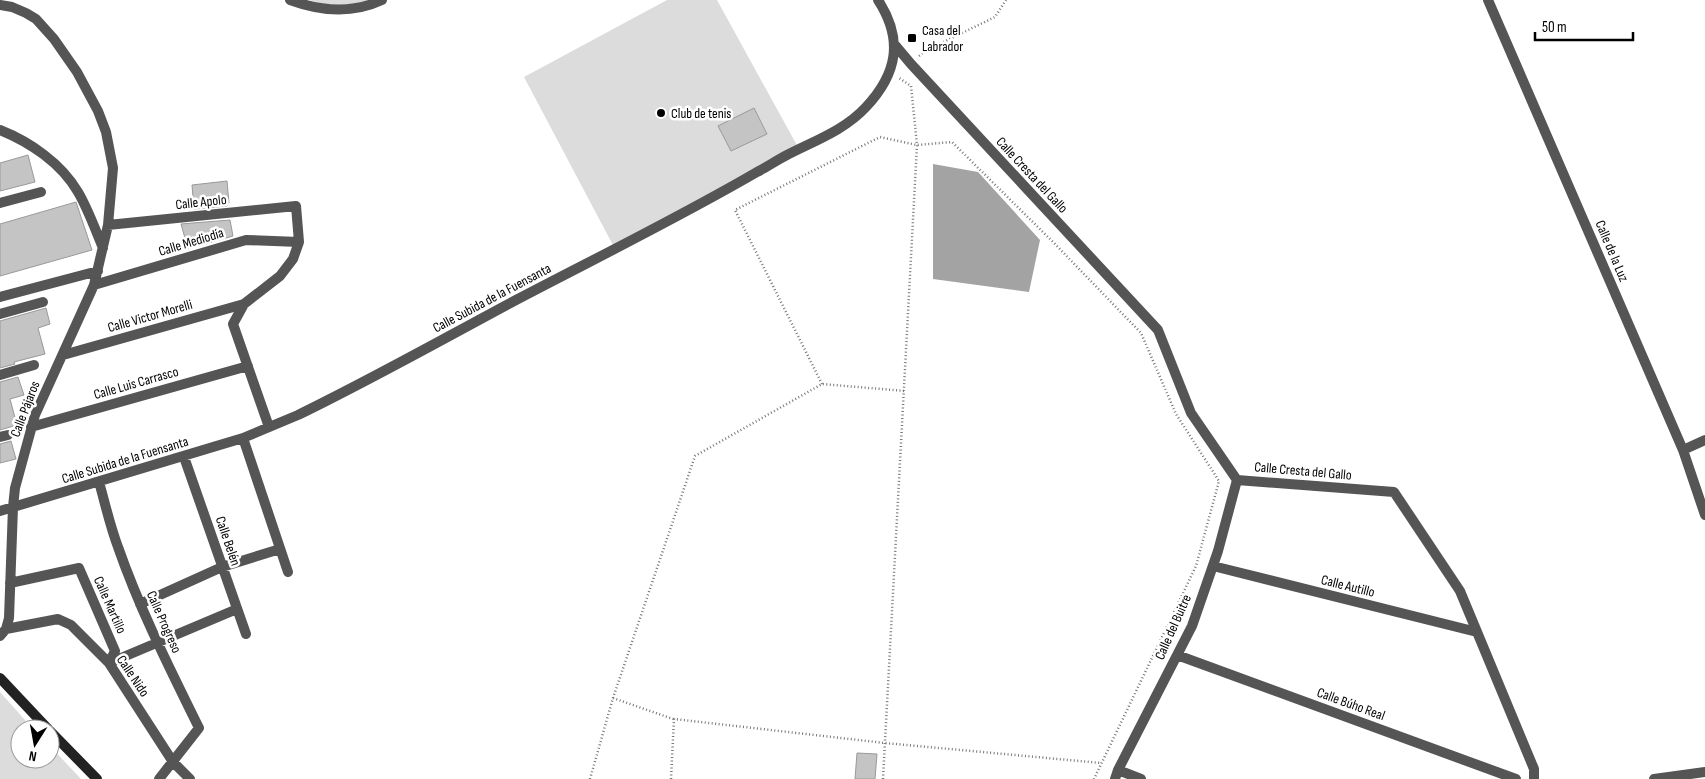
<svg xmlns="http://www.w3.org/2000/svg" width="1705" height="779" font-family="'Sofia Sans Condensed',sans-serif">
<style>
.green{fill:#dcdcdc}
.water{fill:#a3a3a3}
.building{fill:#c4c4c4;stroke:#999}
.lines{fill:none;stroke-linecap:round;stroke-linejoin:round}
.path{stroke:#777;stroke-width:2.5;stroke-dasharray:1 2.5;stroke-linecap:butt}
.street{stroke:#555;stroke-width:10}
.secondary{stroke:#222;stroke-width:10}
.poi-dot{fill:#000;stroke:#fff;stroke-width:2}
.labels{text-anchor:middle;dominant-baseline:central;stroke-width:5;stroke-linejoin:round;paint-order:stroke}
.poi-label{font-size:14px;fill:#000;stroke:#fff;text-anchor:start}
.street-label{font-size:14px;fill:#000;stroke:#fff}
</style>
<rect width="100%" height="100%" fill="#fff"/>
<path class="green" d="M 309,0 L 369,0 C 349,6 329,7 309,0 Z
M 667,0 L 717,0 L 799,149 L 615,249 L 524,77 Z
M 0,692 L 33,729 L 20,729 L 20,759 L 50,759 L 50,746 L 81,779 L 0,779 Z"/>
<path class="water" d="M 933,164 L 978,172 L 1040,240 L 1029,292 L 933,279 Z"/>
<path class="building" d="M 754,108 L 767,134 L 731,151 L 718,126 Z
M 28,155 L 35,182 L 0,191 L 0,163 Z
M 227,181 L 229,203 L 227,203 L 227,206 L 194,209 L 192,185 Z
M 76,202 L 92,250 L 0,276 L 0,224 Z
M 230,220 L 233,236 L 188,249 L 181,224 Z
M 46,308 L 50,324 L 38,328 L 45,354 L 14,362 L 15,364 L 0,368 L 0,321 Z
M 18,377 L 24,395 L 10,399 L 17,425 L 0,430 L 0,382 Z
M 11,441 L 16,459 L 0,463 L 0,444 Z
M 857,753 L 877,754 L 875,779 L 855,779 Z"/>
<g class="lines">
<path class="path" d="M 919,56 L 925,51 L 995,17 L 1006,0
M 822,384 L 735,210 L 880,137 L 917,145 L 952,142 L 1055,244 L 1141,333 L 1176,414 L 1219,481 L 1196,566 L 1094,779
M 613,698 L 673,719
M 590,779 L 613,698 L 695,456 L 822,384 L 905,391
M 671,779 L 674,719 L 885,743 L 1101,763
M 883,779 L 917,145 L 911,86 L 899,78"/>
<path class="street" d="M 290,0 C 320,11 352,14 382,0
M 1488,0 L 1683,450 L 1705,515
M 0,5 L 12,7 L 26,13 L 36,19 L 54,39 L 77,72 L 98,111 L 106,132 L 113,168 L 108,225 L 94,285 L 35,415 L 15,488 L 13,507 L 9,618 L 6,629 L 0,636
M 895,45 L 911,64 L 1158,330 L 1191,413 L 1237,480
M 0,130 C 30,142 61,163 78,192 C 88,209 95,229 103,248
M 0,203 L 41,192
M 108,225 L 296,206 L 299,242 L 293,259 L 280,276 L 244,304 L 233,324 L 269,427
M 94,285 L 246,240 L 299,242
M 0,297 L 98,271
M 0,314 L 43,302
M 63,355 L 244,304
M 0,375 L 34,365
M 31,427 L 248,366
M 0,437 L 8,435
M 243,438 L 288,572
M 1683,450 L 1705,440
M 184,457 L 246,634
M 1237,480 L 1394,492 L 1460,591 L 1534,769 L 1534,779
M 99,482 C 105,503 110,526 118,547 C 140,610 170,669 199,728 L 159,779
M 0,511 L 243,438 L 298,415 C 372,379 443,339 516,300 C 596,258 678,218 757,172 C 767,167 777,160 787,155 C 814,141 845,130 866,107 C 897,74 904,40 878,0
M 1213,566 L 1477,632
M 10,583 L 79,568 L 115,651 L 109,663
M 140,604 L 222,567 L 280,549
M 6,629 L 58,619 L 71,625 L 109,663 L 173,762 L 190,779
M 1177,655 L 1516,779
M 109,663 L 237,609
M 1118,770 L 1141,779
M 1115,779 L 1118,770 L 1192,626 L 1218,551 L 1237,480
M 1654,779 L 1705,772"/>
<path class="secondary" d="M 0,678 L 48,729
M 50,731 L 97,779"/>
</g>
<g class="poi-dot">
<rect x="907" y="33" width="10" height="10" rx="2.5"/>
<circle cx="661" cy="113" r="5"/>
</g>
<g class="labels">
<g class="poi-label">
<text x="922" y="30">Casa del<tspan x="922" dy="16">Labrador</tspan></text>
<text x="671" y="113">Club de tenis</text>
</g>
<g class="street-label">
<text transform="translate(1032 175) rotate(47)">Calle Cresta del Gallo</text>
<text transform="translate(201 202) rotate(-6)">Calle Apolo</text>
<text transform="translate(191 242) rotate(-17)">Calle Mediodía</text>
<text transform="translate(1612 251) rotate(67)">Calle de la Luz</text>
<text transform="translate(492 298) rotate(-28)">Calle Subida de la Fuensanta</text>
<text transform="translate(150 316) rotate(-16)">Calle Victor Morelli</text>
<text transform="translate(136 383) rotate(-16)">Calle Luis Carrasco</text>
<text transform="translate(25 409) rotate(-69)">Calle Pájaros</text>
<text transform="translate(125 460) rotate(-17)">Calle Subida de la Fuensanta</text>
<text transform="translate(1303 471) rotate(5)">Calle Cresta del Gallo</text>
<text transform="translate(228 541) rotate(71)">Calle Belén</text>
<text transform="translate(1348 586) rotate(14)">Calle Autillo</text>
<text transform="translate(110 605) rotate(66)">Calle Martillo</text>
<text transform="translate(164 622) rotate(66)">Calle Progreso</text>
<text transform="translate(1173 627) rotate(-66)">Calle del Buitre</text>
<text transform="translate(133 676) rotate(56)">Calle Nido</text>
<text transform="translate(1351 704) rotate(20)">Calle Búho Real</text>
</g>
</g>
<g transform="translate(35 744) rotate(191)"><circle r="24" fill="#ffffff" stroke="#999999"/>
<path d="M0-4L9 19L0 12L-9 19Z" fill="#000000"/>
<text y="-8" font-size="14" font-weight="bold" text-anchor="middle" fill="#000000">N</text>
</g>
<path d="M1535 32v8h98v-8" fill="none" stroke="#000000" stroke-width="2.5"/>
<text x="1542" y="32" font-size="15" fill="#000000" stroke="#ffffff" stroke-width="4" paint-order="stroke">50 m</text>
</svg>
